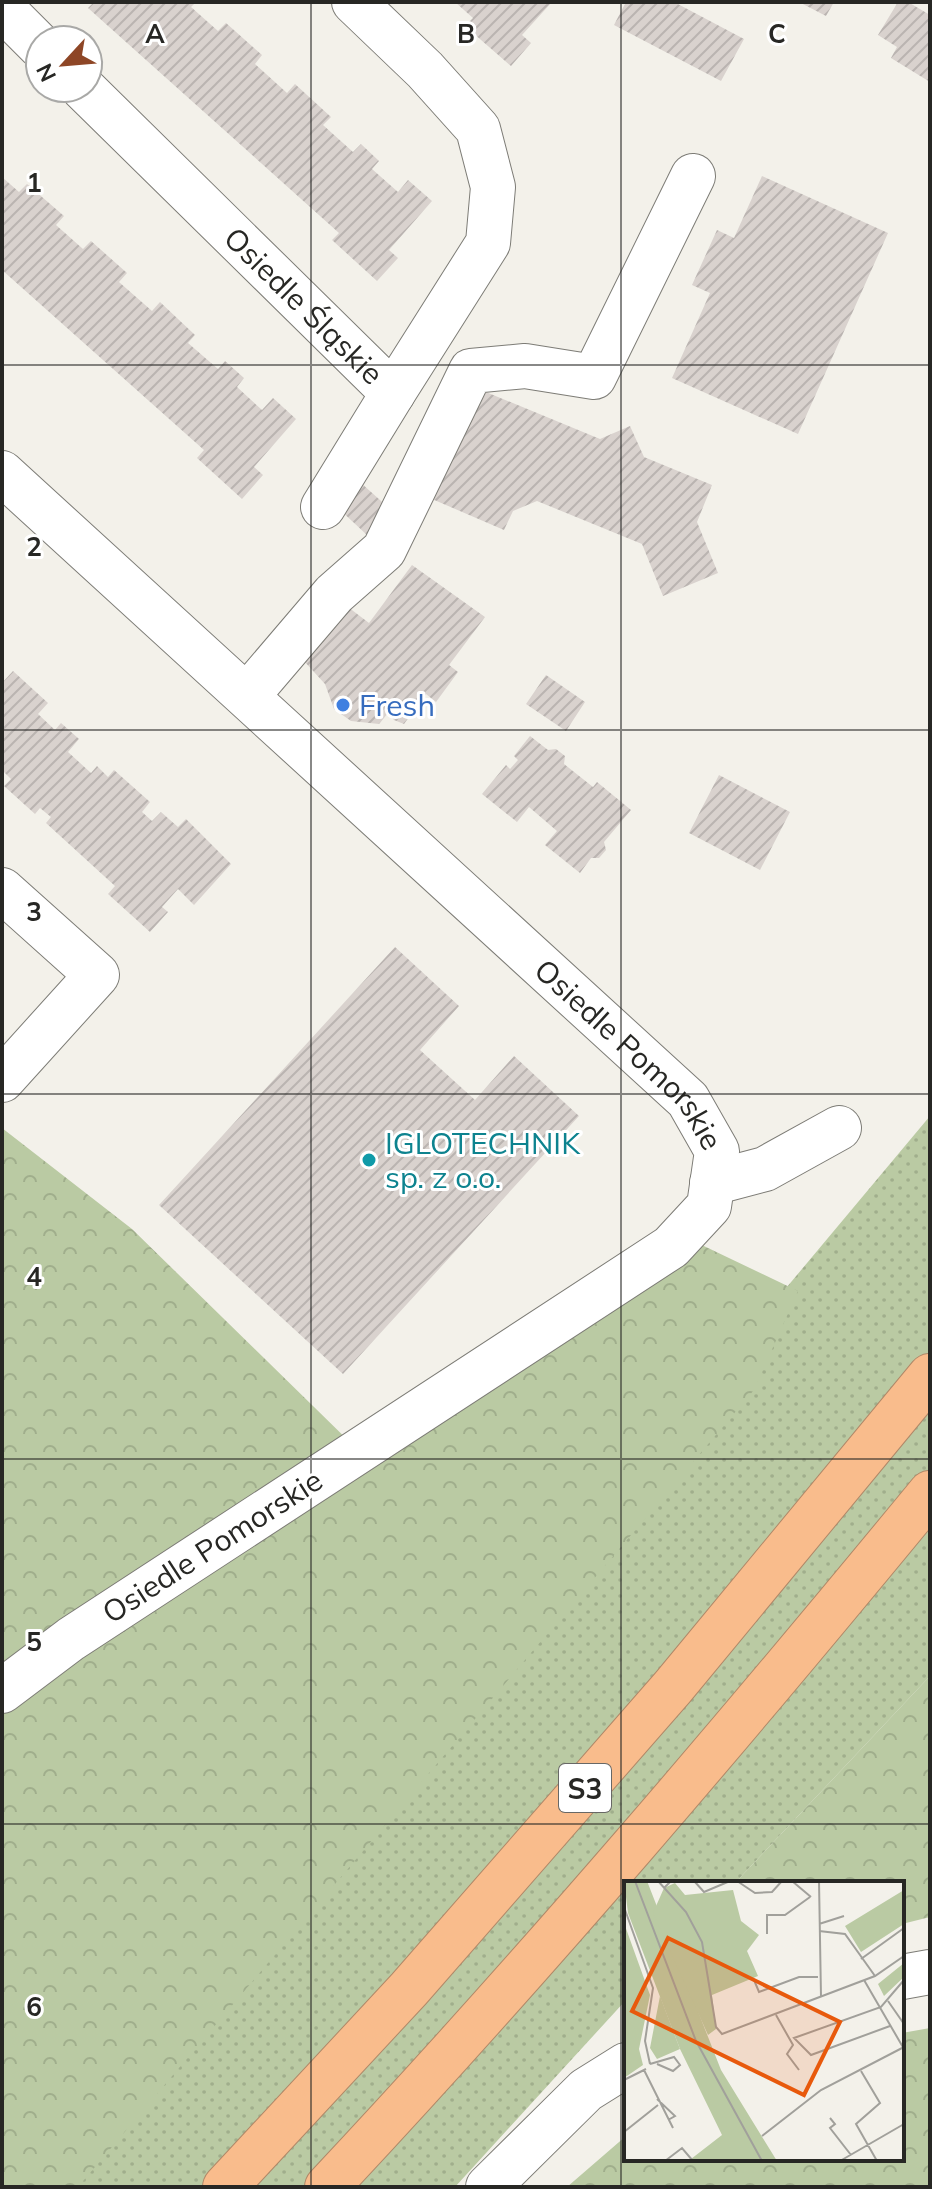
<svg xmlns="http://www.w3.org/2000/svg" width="932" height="2189" font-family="Mulish,sans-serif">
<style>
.grass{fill:url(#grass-dots)}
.forest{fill:url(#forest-crowns)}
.building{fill:url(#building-hatch)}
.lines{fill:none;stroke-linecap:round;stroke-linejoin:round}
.minor-casing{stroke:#7d7c76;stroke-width:46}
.highway-casing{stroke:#b08868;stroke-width:46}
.minor{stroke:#fff;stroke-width:44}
.highway{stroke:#f9bc8c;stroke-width:44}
.grid{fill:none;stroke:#272724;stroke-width:2;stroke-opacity:0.55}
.shop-dot{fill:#3f7fe0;stroke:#fff;stroke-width:3}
.culture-dot{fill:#0f9aa8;stroke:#fff;stroke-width:3}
.labels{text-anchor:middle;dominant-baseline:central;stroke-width:6;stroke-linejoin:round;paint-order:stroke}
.shield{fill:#fff;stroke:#686866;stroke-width:2}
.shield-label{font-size:28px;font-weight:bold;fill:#272724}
.street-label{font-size:30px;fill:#272724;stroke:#fff}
.shop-label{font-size:30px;fill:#366cbe;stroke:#fff;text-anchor:start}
.culture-label{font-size:30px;fill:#0d838f;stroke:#fff;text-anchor:start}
.inset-road{fill:none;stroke:#a1a09b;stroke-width:2}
.view{fill:#e8590c;fill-opacity:0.15;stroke:#e8590c;stroke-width:4}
.inset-edge{fill:none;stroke:#272724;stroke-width:4}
.grid-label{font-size:26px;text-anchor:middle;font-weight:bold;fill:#272724;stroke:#fff;stroke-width:6;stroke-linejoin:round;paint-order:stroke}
</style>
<defs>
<pattern id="grass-dots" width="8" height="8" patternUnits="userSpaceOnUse" patternTransform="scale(2)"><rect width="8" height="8" fill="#bacaa3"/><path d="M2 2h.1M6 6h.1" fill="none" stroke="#a0ae8c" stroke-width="1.8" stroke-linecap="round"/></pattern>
<pattern id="forest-crowns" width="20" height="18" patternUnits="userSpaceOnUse" patternTransform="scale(2)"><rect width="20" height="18" fill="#bacaa3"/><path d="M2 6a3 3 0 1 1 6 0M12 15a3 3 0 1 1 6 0" fill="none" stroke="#a0ae8c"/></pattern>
<pattern id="building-hatch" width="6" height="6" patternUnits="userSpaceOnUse" patternTransform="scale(2)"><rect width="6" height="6" fill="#d9d2ce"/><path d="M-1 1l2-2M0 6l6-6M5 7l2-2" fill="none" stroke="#bab4b1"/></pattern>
</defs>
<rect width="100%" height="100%" fill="#f3f1ea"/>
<path class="grass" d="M 930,1116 L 930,1676 L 735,1883 L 626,1883 L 626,2000 L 455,2187 L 34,2187 Z"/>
<path class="forest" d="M 2,1128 L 132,1229 L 361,1453 L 685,1237 L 798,1291 L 754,1390 L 78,2187 L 2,2187 Z
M 930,1676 L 930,1917 L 902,1924 L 902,1883 L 735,1883 Z
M 930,2028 L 930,2187 L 567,2187 L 626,2136 L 626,2159 L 902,2159 L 902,2033 Z"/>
<path class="building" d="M 94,2 L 196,2 L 191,7 L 218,31 L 226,23 L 262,55 L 255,64 L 287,93 L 295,84 L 331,117 L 323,125 L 353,152 L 361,144 L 379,161 L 372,169 L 398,192 L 408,180 L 432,201 L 389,250 L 398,258 L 377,281 L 332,240 L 339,233 L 88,8 Z
M 455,2 L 552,2 L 522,35 L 531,43 L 511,66 L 465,26 L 473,18 Z
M 626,2 L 674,2 L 744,39 L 721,81 L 614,25 Z
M 799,2 L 834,2 L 826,16 Z
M 898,2 L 908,2 L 930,15 L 930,82 L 891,58 L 897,47 L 878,35 Z
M 762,176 L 888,233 L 798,434 L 672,378 L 710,293 L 692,285 L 717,230 L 734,238 Z
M 2,177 L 19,192 L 27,184 L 64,216 L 56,225 L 83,249 L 91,241 L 127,273 L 119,282 L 152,311 L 160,302 L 195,335 L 188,343 L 218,369 L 225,361 L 244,378 L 237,387 L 262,410 L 273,398 L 296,419 L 254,467 L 263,475 L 242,499 L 197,458 L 204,450 L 2,270 Z
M 486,392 L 600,439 L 630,426 L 644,457 L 712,485 L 697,522 L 718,573 L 663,596 L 642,544 L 537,501 L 513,511 L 504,530 L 432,499 Z
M 361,483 L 390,509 L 367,535 L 338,508 Z
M 412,565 L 485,617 L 449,665 L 458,672 L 436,702 L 426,694 L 404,724 L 394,720 L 388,713 L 379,724 L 351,721 L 334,709 L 325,684 L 304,661 L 348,607 L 369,623 Z
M 13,671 L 48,703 L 38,714 L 55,730 L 61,723 L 79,739 L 68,752 L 91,773 L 97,766 L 108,777 L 114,770 L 150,802 L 142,812 L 152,821 L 161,812 L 178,827 L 186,819 L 231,864 L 194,905 L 178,889 L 162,907 L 168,912 L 150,932 L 108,894 L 115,886 L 46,823 L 51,817 L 40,808 L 35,814 L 4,786 L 11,779 L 2,770 L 2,683 Z
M 546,675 L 585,702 L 566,731 L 526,704 Z
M 530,736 L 548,750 L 556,749 L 565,756 L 564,764 L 593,787 L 597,782 L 631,810 L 604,842 L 606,850 L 599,858 L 591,858 L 580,873 L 545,845 L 557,831 L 529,807 L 517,822 L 482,794 L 506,765 L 510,769 L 518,760 L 514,756 Z
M 719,775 L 790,812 L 760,870 L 689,833 Z
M 395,947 L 459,1006 L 420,1050 L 475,1100 L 514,1056 L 579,1116 L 343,1374 L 159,1205 Z"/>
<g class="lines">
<defs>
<g id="minor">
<path d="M 2,8 L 40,46"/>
<path id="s1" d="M 83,88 L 393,393 L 488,243 L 493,187 L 478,129 L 425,70 L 354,2"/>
<path id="s2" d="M 2,473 L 688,1100 L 717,1151 L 709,1206 L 671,1247 L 71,1639 L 2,1691"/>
<path d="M 323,507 L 393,393"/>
<path d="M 247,696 L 334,594 L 384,550 L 471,371 L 525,366 L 594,377 L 693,176"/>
<path d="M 2,890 L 97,975 L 2,1080"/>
<path d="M 712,1183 L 765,1169 L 839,1128"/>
<path d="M 902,1977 L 930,1972"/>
<path d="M 488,2187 L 586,2090 L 626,2065"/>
</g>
<path id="highway" d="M 225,2187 L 409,1989 L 673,1687 L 930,1376
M 327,2187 C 537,1963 735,1730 930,1493"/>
</defs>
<use href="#minor" class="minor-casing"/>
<use href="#highway" class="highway-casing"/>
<use href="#minor" class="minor"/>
<use href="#highway" class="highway"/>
</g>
<path class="grid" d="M 311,2 L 311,2187M 621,2 L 621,2187M 2,365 L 930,365M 2,730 L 930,730M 2,1094 L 930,1094M 2,1459 L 930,1459M 2,1824 L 930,1824"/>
<circle class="shop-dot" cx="343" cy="705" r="8"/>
<circle class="culture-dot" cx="369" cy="1160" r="8"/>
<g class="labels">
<rect class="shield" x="559" y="1764" width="52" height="48" rx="6"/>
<g class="shield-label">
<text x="585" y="1788">S3</text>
</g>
<g class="street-label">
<text stroke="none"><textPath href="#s1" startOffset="310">Osiedle Śląskie</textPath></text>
<text stroke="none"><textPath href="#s2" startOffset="856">Osiedle Pomorskie</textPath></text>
<text transform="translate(212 1546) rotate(-33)">Osiedle Pomorskie</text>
</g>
<g class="shop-label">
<text x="359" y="705">Fresh</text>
</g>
<g class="culture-label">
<text x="385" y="1143">IGLOTECHNIK<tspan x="385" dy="34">sp. z o.o.</tspan></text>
</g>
</g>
<g transform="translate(624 1881)">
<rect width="280" height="280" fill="#f3f1ea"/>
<path d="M 0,0 L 23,0 L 97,189 L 153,280 L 67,278 L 98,254 L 56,168 L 4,32 Z" fill="#bacaa3"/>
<path d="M 51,2 L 61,14 L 109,9 L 117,40 L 135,54 L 123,70 L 134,95 L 88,114 L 92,148 L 84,154 L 29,32 L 40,7 ZM 280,9 L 280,43 L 237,71 L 221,45 ZM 0,42 L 26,114 L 15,168 L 19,184 L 0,197 ZM 280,82 L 280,96 L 260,115 L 254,103 ZM 36,115 L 56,168 L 33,178 L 26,167 Z" fill="#bacaa3"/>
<path class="inset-road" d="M 11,0 L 72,160 L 138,280M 34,0 L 62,31 L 78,61 L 92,146 L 98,153 L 251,95 L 280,75M 113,0 L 131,12 L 148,11 L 158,0M 168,0 L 187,16M 195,0 L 197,116M 40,7 L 47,0 L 71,1 L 80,11 L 106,0M 0,26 L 29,107 L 21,160 L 26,183M 195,43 L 220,35M 195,50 L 221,53 L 251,95M 143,53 L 143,34 L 161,34 L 186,16M 237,78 L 280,47M 130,99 L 135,111 L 175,96 L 194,96M 240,99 L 280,168M 264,120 L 280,143M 152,134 L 169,164 L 163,173 L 175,189M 266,145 L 187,174 L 170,157 L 257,126 L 280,99M 26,183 L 50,176 L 56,184 L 49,190 L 33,183M 20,189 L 49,247M 237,190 L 256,222 L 232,243 L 253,280M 0,199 L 22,188M 33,218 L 51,235 L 44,239M 206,237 L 211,243 L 206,247 L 227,274M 0,251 L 34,224M 138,255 L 197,209 L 280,166M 41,280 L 58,267 L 69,280M 216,280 L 280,243"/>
<path class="view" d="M 44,57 L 216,141 L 180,214 L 8,130 Z"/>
<rect width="280" height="280" class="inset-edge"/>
</g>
<g class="grid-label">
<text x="155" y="43">A</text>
<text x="466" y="43">B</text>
<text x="777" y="43">C</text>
<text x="34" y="192">1</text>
<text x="34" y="556">2</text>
<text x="34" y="921">3</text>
<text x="34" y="1286">4</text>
<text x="34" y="1651">5</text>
<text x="34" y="2016">6</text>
</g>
<rect width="932" height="2189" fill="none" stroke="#272724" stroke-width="8"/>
<g transform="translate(64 64) rotate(244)"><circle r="38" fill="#ffffff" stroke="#a9a9a7" stroke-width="2"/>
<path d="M0-6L14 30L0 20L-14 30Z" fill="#8e4626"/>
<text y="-12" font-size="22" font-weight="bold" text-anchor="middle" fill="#272724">N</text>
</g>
</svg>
